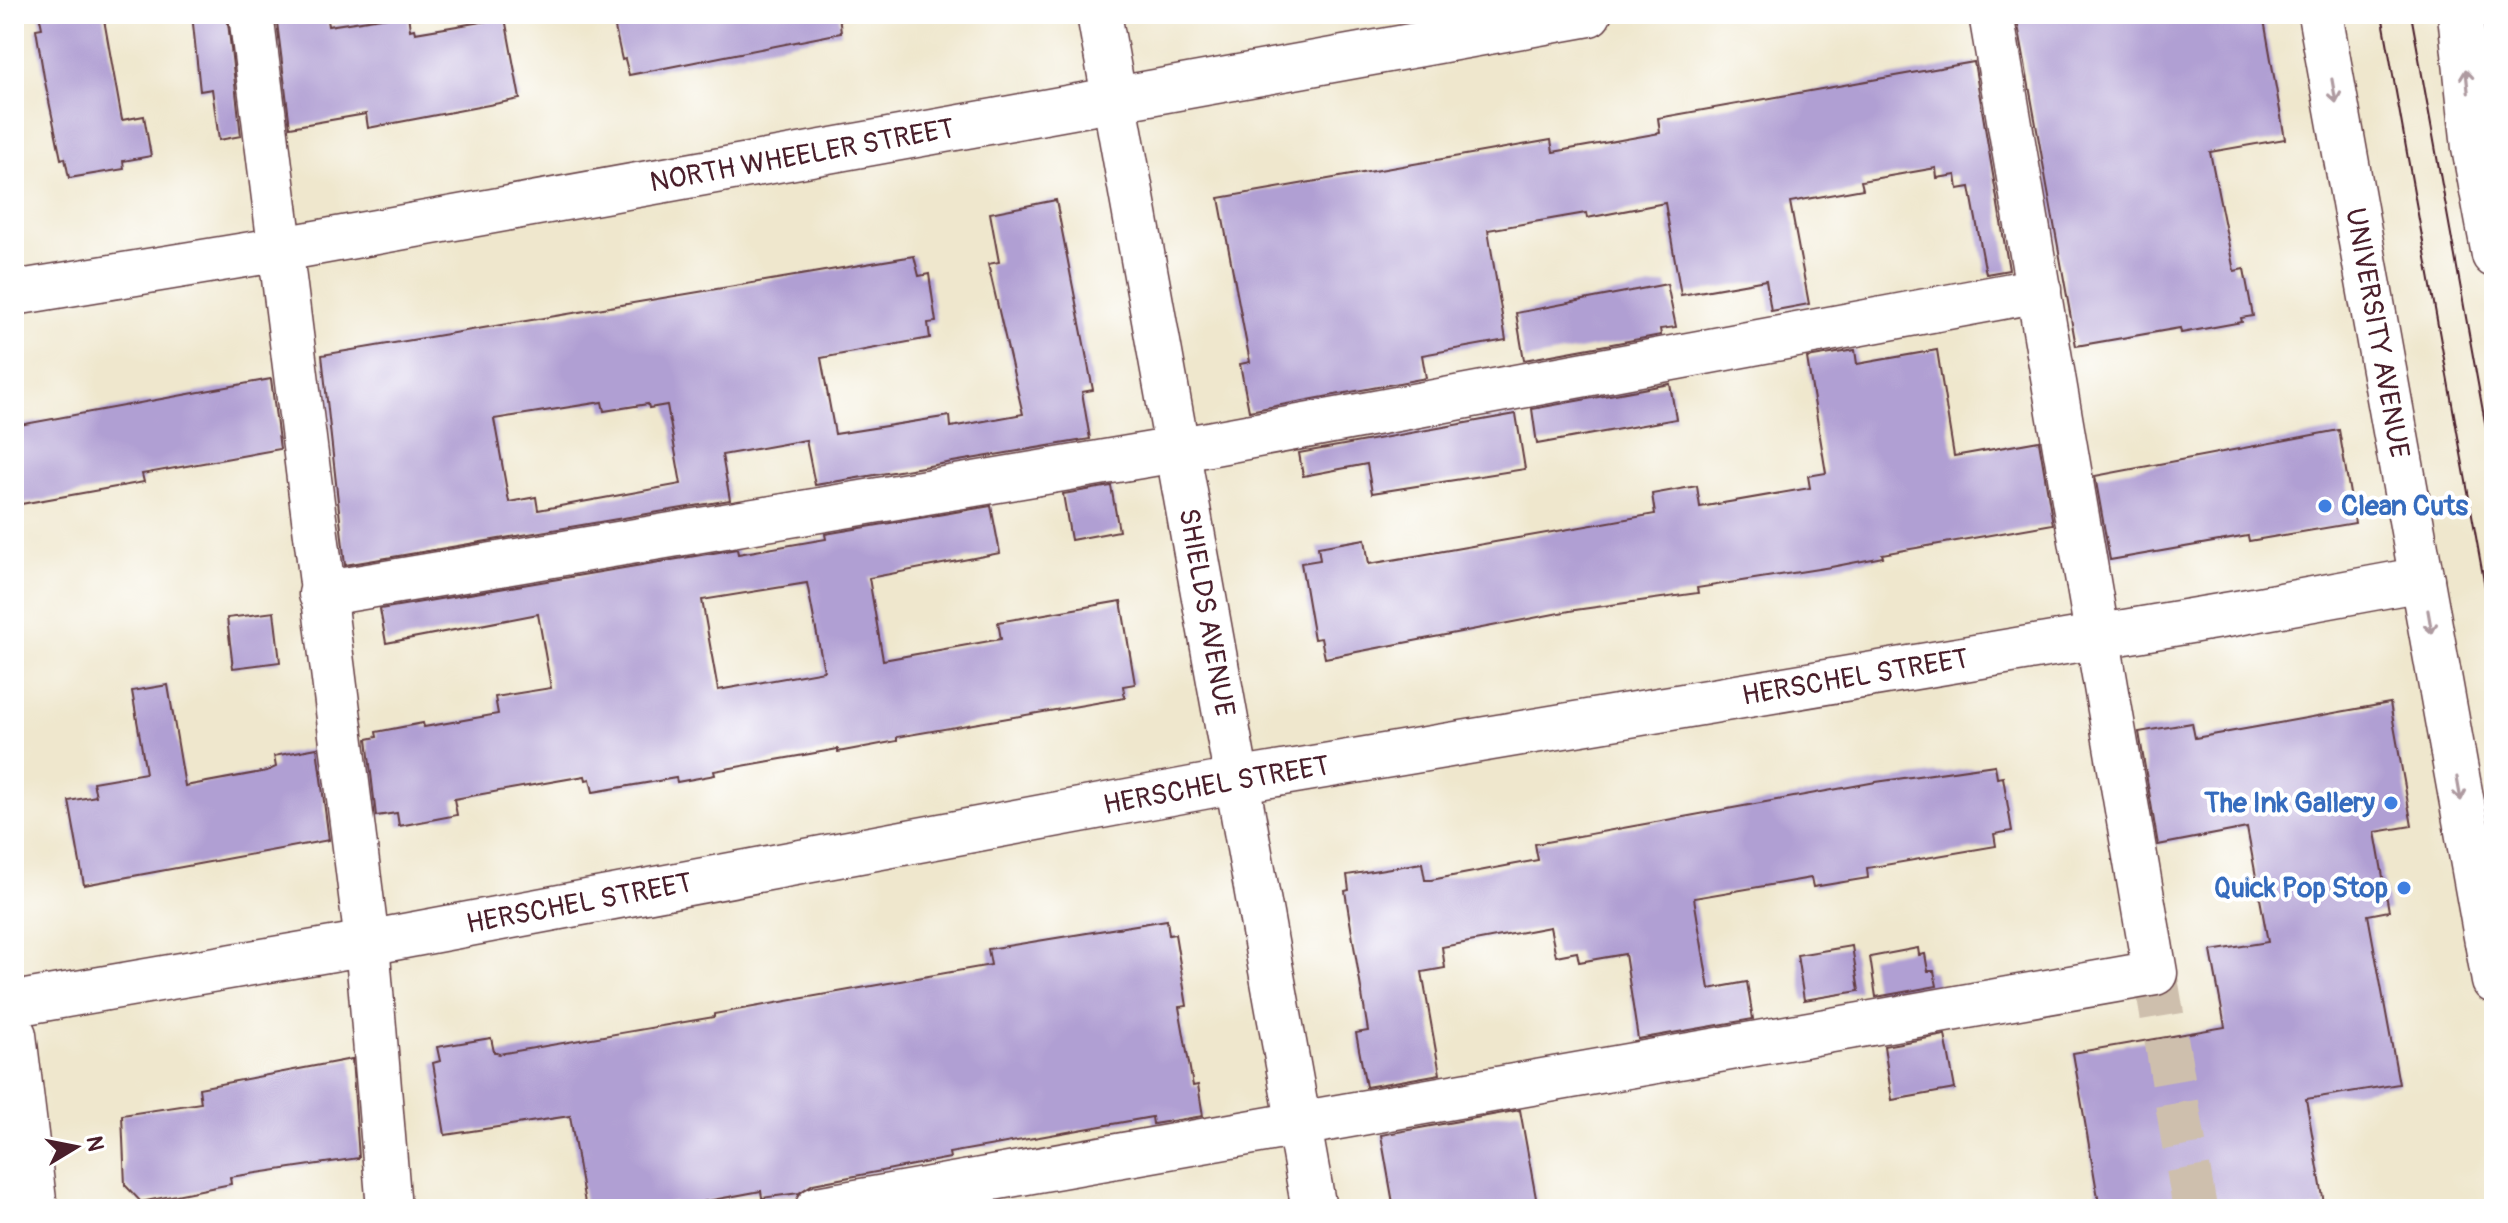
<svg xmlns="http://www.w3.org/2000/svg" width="2508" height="1223" font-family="Pangolin,sans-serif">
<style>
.building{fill:#b09fd3;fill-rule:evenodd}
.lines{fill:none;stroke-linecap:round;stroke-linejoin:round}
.minor-tunnel{stroke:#cebfad;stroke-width:44;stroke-dasharray:44 22;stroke-linecap:butt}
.minor-casing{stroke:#633d43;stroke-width:47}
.major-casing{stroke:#633d43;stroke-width:47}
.minor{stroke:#fff;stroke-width:44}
.major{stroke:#fff;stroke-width:44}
.tram{stroke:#4a1f2b;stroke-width:2}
.oneway{stroke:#ae9aa0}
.shop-dot{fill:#3f7fe0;stroke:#fff;stroke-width:3}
.labels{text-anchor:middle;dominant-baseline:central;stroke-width:8;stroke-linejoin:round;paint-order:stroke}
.street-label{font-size:28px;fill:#4a1f2b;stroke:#fff}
.shop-label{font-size:28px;font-weight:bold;fill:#366cbe;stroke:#fff;text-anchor:end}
</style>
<rect width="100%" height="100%" fill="#fff"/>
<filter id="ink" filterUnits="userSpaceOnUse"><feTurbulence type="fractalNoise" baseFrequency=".0125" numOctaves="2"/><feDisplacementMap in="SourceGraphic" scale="16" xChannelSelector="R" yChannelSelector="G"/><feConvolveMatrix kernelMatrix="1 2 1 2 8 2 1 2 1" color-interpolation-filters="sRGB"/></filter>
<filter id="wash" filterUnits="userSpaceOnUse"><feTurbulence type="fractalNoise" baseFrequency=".006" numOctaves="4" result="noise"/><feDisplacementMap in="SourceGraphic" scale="32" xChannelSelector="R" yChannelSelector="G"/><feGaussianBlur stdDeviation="1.8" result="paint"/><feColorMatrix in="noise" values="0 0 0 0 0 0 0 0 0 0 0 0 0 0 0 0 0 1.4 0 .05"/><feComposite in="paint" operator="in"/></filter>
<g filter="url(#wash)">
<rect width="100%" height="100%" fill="#efe7cd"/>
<g id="blocks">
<path class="building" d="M 39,14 L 103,14 L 122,120 L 144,116 L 151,156 L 123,161 L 124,169 L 69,178 L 65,158 L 61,159 L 44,77 L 36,29 L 42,28 Z
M 192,14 L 227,14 L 241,136 L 219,140 L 212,89 L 200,91 Z
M 276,14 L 326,14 L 328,26 L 408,14 L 410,30 L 414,29 L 415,33 L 505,18 L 520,99 L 368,128 L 366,114 L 290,127 Z
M 612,14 L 839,14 L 841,33 L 629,75 L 625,59 L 622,60 Z
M 2016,14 L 2263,14 L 2285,139 L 2210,152 L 2234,271 L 2244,269 L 2253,316 L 2241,318 L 2242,322 L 2181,333 L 2180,328 L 2076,346 Z
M 1974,62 L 2009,270 L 1986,274 L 1970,187 L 1958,189 L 1956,175 L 1937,178 L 1936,168 L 1861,181 L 1863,189 L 1790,202 L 1809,304 L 1771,311 L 1766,280 L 1681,295 L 1665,203 L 1587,218 L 1586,213 L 1488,230 L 1506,340 L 1422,355 L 1426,378 L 1249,411 L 1240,364 L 1250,362 L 1219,198 L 1551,140 L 1553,152 L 1660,133 L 1658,118 Z
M 1056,200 L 1093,390 L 1082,392 L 1090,439 L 815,485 L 806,440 L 722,455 L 730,500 L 345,565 L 322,355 L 914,256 L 919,276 L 929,274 L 936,322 L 928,323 L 930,338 L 821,358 L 835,434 L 950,416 L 951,427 L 1023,414 L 988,264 L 999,262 L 990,213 ZM 602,402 L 604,411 L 648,404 L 649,408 L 667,405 L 681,484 L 538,510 L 536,497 L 509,502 L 494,419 Z
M 1667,284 L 1676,327 L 1660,329 L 1661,335 L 1524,360 L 1516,313 Z
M 1855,350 L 1857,364 L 1937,350 L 1954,456 L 2039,441 L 2053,524 L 1882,554 L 1883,557 L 1831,567 L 1697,588 L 1698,593 L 1575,610 L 1325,658 L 1321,638 L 1314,639 L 1301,563 L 1320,560 L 1318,547 L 1365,539 L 1369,564 L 1655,514 L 1652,494 L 1697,486 L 1700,507 L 1810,488 L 1808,476 L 1826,473 L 1807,358 Z
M 271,379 L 280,449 L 142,474 L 144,482 L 21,504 L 14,464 L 14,426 Z
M 1670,384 L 1676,419 L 1537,444 L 1532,409 Z
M 1516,414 L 1525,469 L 1372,493 L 1367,464 L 1303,476 L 1299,453 Z
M 2339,430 L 2355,523 L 2249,541 L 2248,536 L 2110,560 L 2095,476 Z
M 1111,486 L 1119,531 L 1071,540 L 1063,494 Z
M 991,506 L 1000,553 L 869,578 L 883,660 L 1001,639 L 998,622 L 1121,601 L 1135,684 L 1123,686 L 1125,698 L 897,737 L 897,741 L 838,752 L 838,749 L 714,771 L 715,775 L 677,782 L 676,778 L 593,792 L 590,779 L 586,780 L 585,776 L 454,799 L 457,815 L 399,826 L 397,813 L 376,816 L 367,739 L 377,737 L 376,732 L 423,723 L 424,727 L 498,714 L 495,697 L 551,688 L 538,614 L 386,643 L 380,609 L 737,549 L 738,554 L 826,539 L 825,534 ZM 807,583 L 824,671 L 718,690 L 702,600 Z
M 274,612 L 280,662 L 233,668 L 227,618 Z
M 168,685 L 185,786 L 267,771 L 276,767 L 274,756 L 317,748 L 329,840 L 84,885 L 69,801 L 96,796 L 93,782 L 146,773 L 132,691 Z
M 2390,703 L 2412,826 L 2375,832 L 2389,911 L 2368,915 L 2399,1084 L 2306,1099 L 2325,1209 L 2100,1209 L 2073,1053 L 2225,1027 L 2211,951 L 2268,942 L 2247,828 L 2158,845 L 2139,732 L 2192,723 L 2195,738 Z
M 1995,765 L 1997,778 L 2003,777 L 2012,831 L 1994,834 L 1996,846 L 1867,868 L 1868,878 L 1813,887 L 1811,878 L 1694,898 L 1709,989 L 1747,982 L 1753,1019 L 1638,1039 L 1625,954 L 1579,962 L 1577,952 L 1556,956 L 1550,927 L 1442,947 L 1445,968 L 1422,972 L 1440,1074 L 1366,1087 L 1356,1033 L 1368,1031 L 1345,891 L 1349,890 L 1347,875 L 1422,863 L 1425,880 L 1431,880 L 1538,860 L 1535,844 L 1876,782 Z
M 1167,920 L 1169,935 L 1175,934 L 1187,1006 L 1179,1007 L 1193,1086 L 1198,1085 L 1203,1116 L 1153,1124 L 1152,1117 L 949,1153 L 950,1158 L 813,1184 L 799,1193 L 762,1198 L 761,1191 L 675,1207 L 674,1202 L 636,1209 L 586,1209 L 570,1116 L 445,1135 L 433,1063 L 440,1061 L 437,1047 L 491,1038 L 494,1052 L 499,1054 L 714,1017 L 714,1014 L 991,965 L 988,949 Z
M 1852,946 L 1859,991 L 1804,1000 L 1797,955 Z
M 1918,948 L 1919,955 L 1925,954 L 1928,971 L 1934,971 L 1937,986 L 1876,997 L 1870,957 Z
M 1945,1035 L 1955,1089 L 1892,1100 L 1884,1046 Z
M 352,1059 L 359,1158 L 230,1177 L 231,1184 L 141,1202 L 125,1185 L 122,1115 L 201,1103 L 199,1088 Z
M 1520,1110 L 1538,1209 L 1394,1209 L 1381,1135 Z"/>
</g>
</g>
<g filter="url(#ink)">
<use href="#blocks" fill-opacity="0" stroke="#633d43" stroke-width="2"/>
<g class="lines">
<path class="minor-tunnel" d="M 2155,973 L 2195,1209"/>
<defs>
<g id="minor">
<path d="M 251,14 L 367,943 L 389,1209"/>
<path id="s1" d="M 1099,14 L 1314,1209"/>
<path id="s2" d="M 14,293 L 282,249 L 1589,14"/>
<path d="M 321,594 L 1176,450 L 2039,290"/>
<path id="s3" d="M 14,1004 L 367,943 L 1235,781 L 2232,614 L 2422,579"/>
<path d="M 14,1035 L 35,1209"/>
<path d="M 817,1209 L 2155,973 L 1991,14"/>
</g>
<g id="major">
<path id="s4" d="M 2320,14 L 2494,981"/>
<path d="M 2460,14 L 2474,148 L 2494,255"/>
</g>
</defs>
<use href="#minor" class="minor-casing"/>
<use href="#major" class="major-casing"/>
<use href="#minor" class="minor"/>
<use href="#major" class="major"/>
<path class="tram" d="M 2382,14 L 2494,637
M 2411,14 L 2494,472"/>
</g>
<defs><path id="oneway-shaft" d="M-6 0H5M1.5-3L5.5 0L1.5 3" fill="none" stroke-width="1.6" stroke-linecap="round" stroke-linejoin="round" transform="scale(2)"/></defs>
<g class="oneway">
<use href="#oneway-shaft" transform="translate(2467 81) rotate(-96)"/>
<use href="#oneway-shaft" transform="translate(2334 91) rotate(80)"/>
<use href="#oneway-shaft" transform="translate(2430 622) rotate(80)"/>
<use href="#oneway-shaft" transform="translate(2459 789) rotate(80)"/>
</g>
</g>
<g class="shop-dot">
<circle cx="2325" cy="506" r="8"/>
<circle cx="2391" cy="803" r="8"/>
<circle cx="2404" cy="888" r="8"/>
</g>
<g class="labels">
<g class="street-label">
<text stroke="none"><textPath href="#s2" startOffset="800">NORTH WHEELER STREET</textPath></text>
<text stroke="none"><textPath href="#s4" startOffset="324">UNIVERSITY AVENUE</textPath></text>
<text stroke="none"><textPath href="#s1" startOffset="608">SHIELDS AVENUE</textPath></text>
<text stroke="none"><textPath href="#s3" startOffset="1870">HERSCHEL STREET</textPath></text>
<text stroke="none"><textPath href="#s3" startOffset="1222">HERSCHEL STREET</textPath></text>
<text stroke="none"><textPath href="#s3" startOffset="574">HERSCHEL STREET</textPath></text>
</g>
<g class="shop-label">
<text x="2341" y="506" text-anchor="start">Clean Cuts</text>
<text x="2375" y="803">The Ink Gallery</text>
<text x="2388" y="888">Quick Pop Stop</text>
</g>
</g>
<rect width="2508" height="1223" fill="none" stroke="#fff" stroke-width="48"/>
<g transform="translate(76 1147) rotate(80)" stroke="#ffffff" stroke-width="6" paint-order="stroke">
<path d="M0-6L14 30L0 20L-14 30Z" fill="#4a1f2b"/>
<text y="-12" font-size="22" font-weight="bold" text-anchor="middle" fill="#4a1f2b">N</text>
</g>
</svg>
